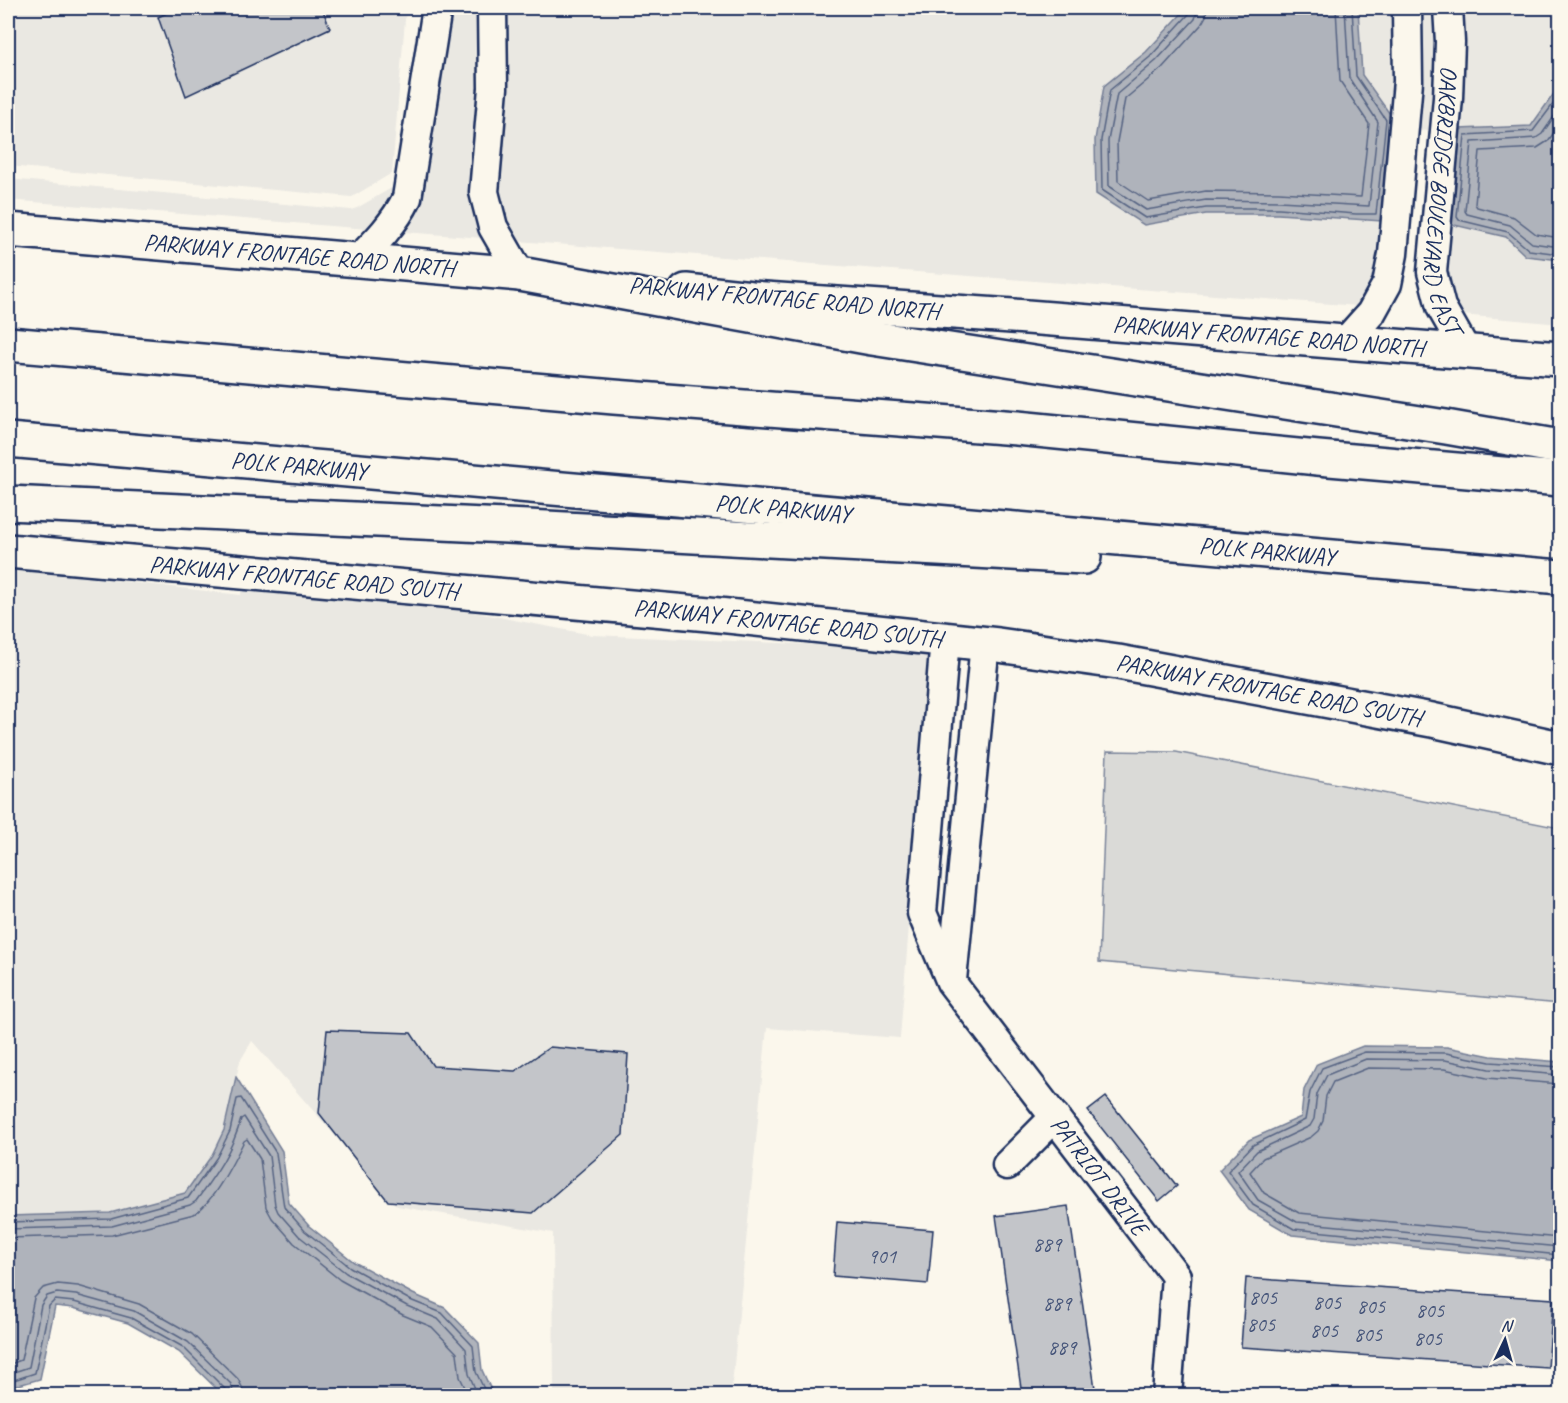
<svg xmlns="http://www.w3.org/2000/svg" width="1568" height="1403" font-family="Caveat,sans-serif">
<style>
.built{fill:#eae8e2}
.green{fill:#dadad7;stroke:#7a849a;stroke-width:1.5}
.water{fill:#afb3bb;stroke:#747e96;stroke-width:1.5}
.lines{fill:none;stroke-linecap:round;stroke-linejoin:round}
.shore{stroke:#566483;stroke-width:1.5}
.building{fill:#c3c5c9;stroke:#1b2f5e;stroke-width:1.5}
.street-casing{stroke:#1b2f5e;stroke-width:33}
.secondary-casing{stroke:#1b2f5e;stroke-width:38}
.primary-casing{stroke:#1b2f5e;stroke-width:38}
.highway-casing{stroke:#1b2f5e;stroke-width:38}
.street{stroke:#fbf7ec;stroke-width:28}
.secondary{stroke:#fbf7ec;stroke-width:33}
.primary{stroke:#fbf7ec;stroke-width:33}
.highway{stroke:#fbf7ec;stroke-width:33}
.labels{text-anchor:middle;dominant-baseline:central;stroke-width:4.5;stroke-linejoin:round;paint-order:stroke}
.number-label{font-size:21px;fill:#455479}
.street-label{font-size:24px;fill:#1b2f5e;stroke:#fbf7ec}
</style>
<rect width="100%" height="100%" fill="#fbf7ec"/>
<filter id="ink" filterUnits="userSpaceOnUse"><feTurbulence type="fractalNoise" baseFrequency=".0167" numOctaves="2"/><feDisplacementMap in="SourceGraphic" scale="12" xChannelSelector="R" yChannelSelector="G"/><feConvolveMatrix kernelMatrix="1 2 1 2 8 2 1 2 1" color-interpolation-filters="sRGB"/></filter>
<g filter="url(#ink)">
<path class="built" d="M 8,8 L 406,8 L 392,173 L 352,197 L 8,166 Z
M 451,8 L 479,8 L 479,88 L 471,191 L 483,238 L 404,232 L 410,224 L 421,201 Z
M 506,8 L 1187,8 L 1146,52 L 1104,86 L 1144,225 L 1206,214 L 1278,214 L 1382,221 L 1374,279 L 1358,306 L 517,241 L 505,220 L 499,190 L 507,88 Z
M 1358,8 L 1393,8 L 1395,81 L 1392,117 L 1362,75 Z
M 1421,8 L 1434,8 L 1436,43 L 1431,130 L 1418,131 L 1422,81 Z
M 1462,8 L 1560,8 L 1560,85 L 1531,126 L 1459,129 Z
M 8,179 L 351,210 L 357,208 L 395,186 L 388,205 L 368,229 L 8,200 Z
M 1450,224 L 1506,237 L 1526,256 L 1560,260 L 1560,324 L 1462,315 L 1454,301 L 1446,270 Z
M 8,568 L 241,595 L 241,587 L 431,604 L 592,635 L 875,647 L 931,653 L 900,1038 L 767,1028 L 731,1395 L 554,1395 L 553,1233 L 397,1206 L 252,1041 L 240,1061 L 224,1130 L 212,1155 L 185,1193 L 110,1213 L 8,1216 Z"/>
<path class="green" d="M 1107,751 L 1176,752 L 1560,828 L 1560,1004 L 1099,962 Z"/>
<path class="water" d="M 1187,8 L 1358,8 L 1362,75 L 1392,117 L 1382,221 L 1278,214 L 1206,214 L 1144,225 L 1096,194 L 1095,140 L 1104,86 L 1146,52 Z
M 1560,85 L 1560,260 L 1526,256 L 1506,237 L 1450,224 L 1459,129 L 1531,126 Z
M 1363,1046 L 1447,1047 L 1491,1056 L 1560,1062 L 1560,1261 L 1292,1235 L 1249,1210 L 1219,1170 L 1249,1140 L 1301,1117 L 1304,1090 L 1317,1064 Z
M 236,1077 L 282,1151 L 289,1203 L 309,1226 L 354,1262 L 413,1294 L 445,1308 L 479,1343 L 482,1370 L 491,1390 L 491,1395 L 223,1395 L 179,1352 L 128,1323 L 73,1308 L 55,1306 L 40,1379 L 8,1388 L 8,1216 L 110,1213 L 185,1193 L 212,1155 L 224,1130 Z"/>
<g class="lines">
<path class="shore" d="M 1191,8 L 1189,14 L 1150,57 L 1110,90 L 1101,140 L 1102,190 L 1145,218 L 1206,208 L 1279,208 L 1356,214 L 1376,214 L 1386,120 L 1356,76 L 1352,8
M 1198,8 L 1195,19 L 1156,61 L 1117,94 L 1108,141 L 1109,186 L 1146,210 L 1206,200 L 1279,201 L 1369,206 L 1378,122 L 1349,78 L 1345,8
M 1207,8 L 1206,16 L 1201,25 L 1162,68 L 1125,99 L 1117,142 L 1118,181 L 1148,201 L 1206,191 L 1279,192 L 1361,197 L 1369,124 L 1340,81 L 1336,8
M 1560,95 L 1533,131 L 1465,135 L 1457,217 L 1459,220 L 1508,232 L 1529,250 L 1560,254
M 1560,108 L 1542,134 L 1536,138 L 1472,142 L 1465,211 L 1467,214 L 1510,225 L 1532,243 L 1560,247
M 1560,124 L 1548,141 L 1537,148 L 1480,151 L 1475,204 L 1477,207 L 1514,217 L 1536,234 L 1560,238
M 1560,1067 L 1490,1062 L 1446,1053 L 1365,1052 L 1322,1068 L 1310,1092 L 1305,1120 L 1253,1145 L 1228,1171 L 1253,1205 L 1294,1229 L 1560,1255
M 1560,1075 L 1489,1069 L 1445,1060 L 1366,1059 L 1327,1075 L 1317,1094 L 1314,1119 L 1310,1126 L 1257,1151 L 1238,1171 L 1258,1200 L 1297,1222 L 1560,1247
M 1560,1084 L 1487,1078 L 1444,1069 L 1368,1068 L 1333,1082 L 1326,1096 L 1323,1121 L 1318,1131 L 1311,1137 L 1263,1158 L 1250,1172 L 1264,1193 L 1299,1213 L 1560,1238
M 8,1222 L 111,1219 L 188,1198 L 217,1157 L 230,1131 L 237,1099 L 241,1098 L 276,1153 L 284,1207 L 305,1231 L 350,1267 L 410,1300 L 442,1313 L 473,1346 L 476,1372 L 485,1391 L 485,1396
M 8,1229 L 112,1226 L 190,1205 L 196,1201 C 215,1175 233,1150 241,1119 L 244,1117 L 269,1156 L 275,1205 L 278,1212 L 299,1236 L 346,1273 L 407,1306 L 438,1319 L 466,1349 L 469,1374 L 478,1396
M 8,1238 L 112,1235 L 194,1214 C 213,1203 234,1161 244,1141 L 247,1139 L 260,1159 L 266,1207 L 272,1218 L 294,1243 L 340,1280 L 403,1315 L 432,1327 L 457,1353 L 460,1377 L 469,1396
M 8,1365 L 21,1360 L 34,1298 L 43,1288 L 58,1284 L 78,1286 L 139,1304 L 192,1334 L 238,1379 L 242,1387 L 243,1396
M 8,1374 L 29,1367 L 41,1305 L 47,1296 L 57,1293 L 76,1295 L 134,1311 L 188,1342 L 231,1384 L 234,1396
M 8,1382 L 35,1373 L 49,1306 L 55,1300 L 74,1302 L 131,1318 L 183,1347 L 225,1389 L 227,1396"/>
</g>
<path class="building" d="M 178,8 L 322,8 L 330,28 L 186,96 L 158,17 Z
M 327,1030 L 411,1033 L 433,1066 L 515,1071 L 550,1047 L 628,1054 L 623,1135 L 533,1213 L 388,1201 L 319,1113 Z
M 1106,1097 L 1177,1186 L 1159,1201 L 1088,1111 Z
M 1068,1206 L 1096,1395 L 1022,1395 L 996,1216 Z
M 837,1222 L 933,1230 L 928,1284 L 833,1276 Z
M 1246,1278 L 1553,1299 L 1548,1368 L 1241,1347 Z"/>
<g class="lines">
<defs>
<g id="street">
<path d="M 492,8 L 493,88 L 484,192 L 493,227 L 520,274"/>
<path id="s1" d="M 1448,8 L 1450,42 L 1448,98 L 1432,272 L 1441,307 L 1466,351"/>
<path d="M 357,261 C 376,242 395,223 407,198 L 437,8"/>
<path d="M 1345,342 L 1371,313 L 1387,284 L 1393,254 L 1408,81 L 1407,8"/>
<path id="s2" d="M 945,639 L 922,913 L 951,982 L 1176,1276 L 1167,1396"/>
<path d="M 952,980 L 985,643"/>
<path d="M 1007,1165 L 1055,1117"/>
</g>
<g id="secondary">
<path id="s3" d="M 686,291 L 752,298 L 1027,317 L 1560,359"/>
<path id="s4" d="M 8,551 L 709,614 L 998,645 L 1118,662 L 1432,720 L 1560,748"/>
</g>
<g id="primary">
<path id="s5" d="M 8,230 L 520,274"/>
</g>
<g id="highway">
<path d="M 520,274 L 872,338 L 1446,427 L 1560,447"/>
<path d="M 8,344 L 614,397 L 1017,428 L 1318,458 L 1560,479"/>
<path id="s6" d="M 8,440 L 1560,577"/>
<path d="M 8,503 L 528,527 L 1084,557"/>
</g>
</defs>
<use href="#street" class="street-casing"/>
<use href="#secondary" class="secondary-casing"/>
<use href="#primary" class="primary-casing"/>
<use href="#highway" class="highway-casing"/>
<use href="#street" class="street"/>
<use href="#secondary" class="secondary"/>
<use href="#primary" class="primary"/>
<use href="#highway" class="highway"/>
</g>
</g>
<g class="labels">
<g class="number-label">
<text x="1047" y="1244">889</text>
<text x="882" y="1256">901</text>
<text x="1263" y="1297">805</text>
<text x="1327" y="1302">805</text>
<text x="1057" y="1303">889</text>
<text x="1371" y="1306">805</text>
<text x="1430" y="1310">805</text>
<text x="1261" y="1324">805</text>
<text x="1324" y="1330">805</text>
<text x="1368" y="1334">805</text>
<text x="1428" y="1338">805</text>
<text x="1062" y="1347">889</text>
</g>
<g class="street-label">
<text stroke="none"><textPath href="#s1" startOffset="194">OAKBRIDGE BOULEVARD EAST</textPath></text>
<text stroke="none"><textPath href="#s5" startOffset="292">PARKWAY FRONTAGE ROAD NORTH</textPath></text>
<text transform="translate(784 298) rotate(5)">PARKWAY FRONTAGE ROAD NORTH</text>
<text stroke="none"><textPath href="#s3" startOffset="584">PARKWAY FRONTAGE ROAD NORTH</textPath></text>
<text stroke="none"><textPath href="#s6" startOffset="292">POLK PARKWAY</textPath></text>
<text stroke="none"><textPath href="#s6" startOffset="778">POLK PARKWAY</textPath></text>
<text stroke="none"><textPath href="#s6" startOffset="1264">POLK PARKWAY</textPath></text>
<text stroke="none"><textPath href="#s4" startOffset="297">PARKWAY FRONTAGE ROAD SOUTH</textPath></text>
<text stroke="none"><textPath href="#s4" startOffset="783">PARKWAY FRONTAGE ROAD SOUTH</textPath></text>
<text stroke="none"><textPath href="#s4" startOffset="1269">PARKWAY FRONTAGE ROAD SOUTH</textPath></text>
<text stroke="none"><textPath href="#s2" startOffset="594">PATRIOT DRIVE</textPath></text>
</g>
</g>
<rect width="1568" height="1403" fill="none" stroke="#fbf7ec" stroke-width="30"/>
<rect x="15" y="15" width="1538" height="1373" fill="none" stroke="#1b2f5e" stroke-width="2" filter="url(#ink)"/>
<g transform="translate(1505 1340) rotate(5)" stroke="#fbf7ec" stroke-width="4.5" paint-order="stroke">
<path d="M0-4.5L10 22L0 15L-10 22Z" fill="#1b2f5e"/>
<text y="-9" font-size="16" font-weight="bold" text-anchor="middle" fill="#1b2f5e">N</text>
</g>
</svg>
